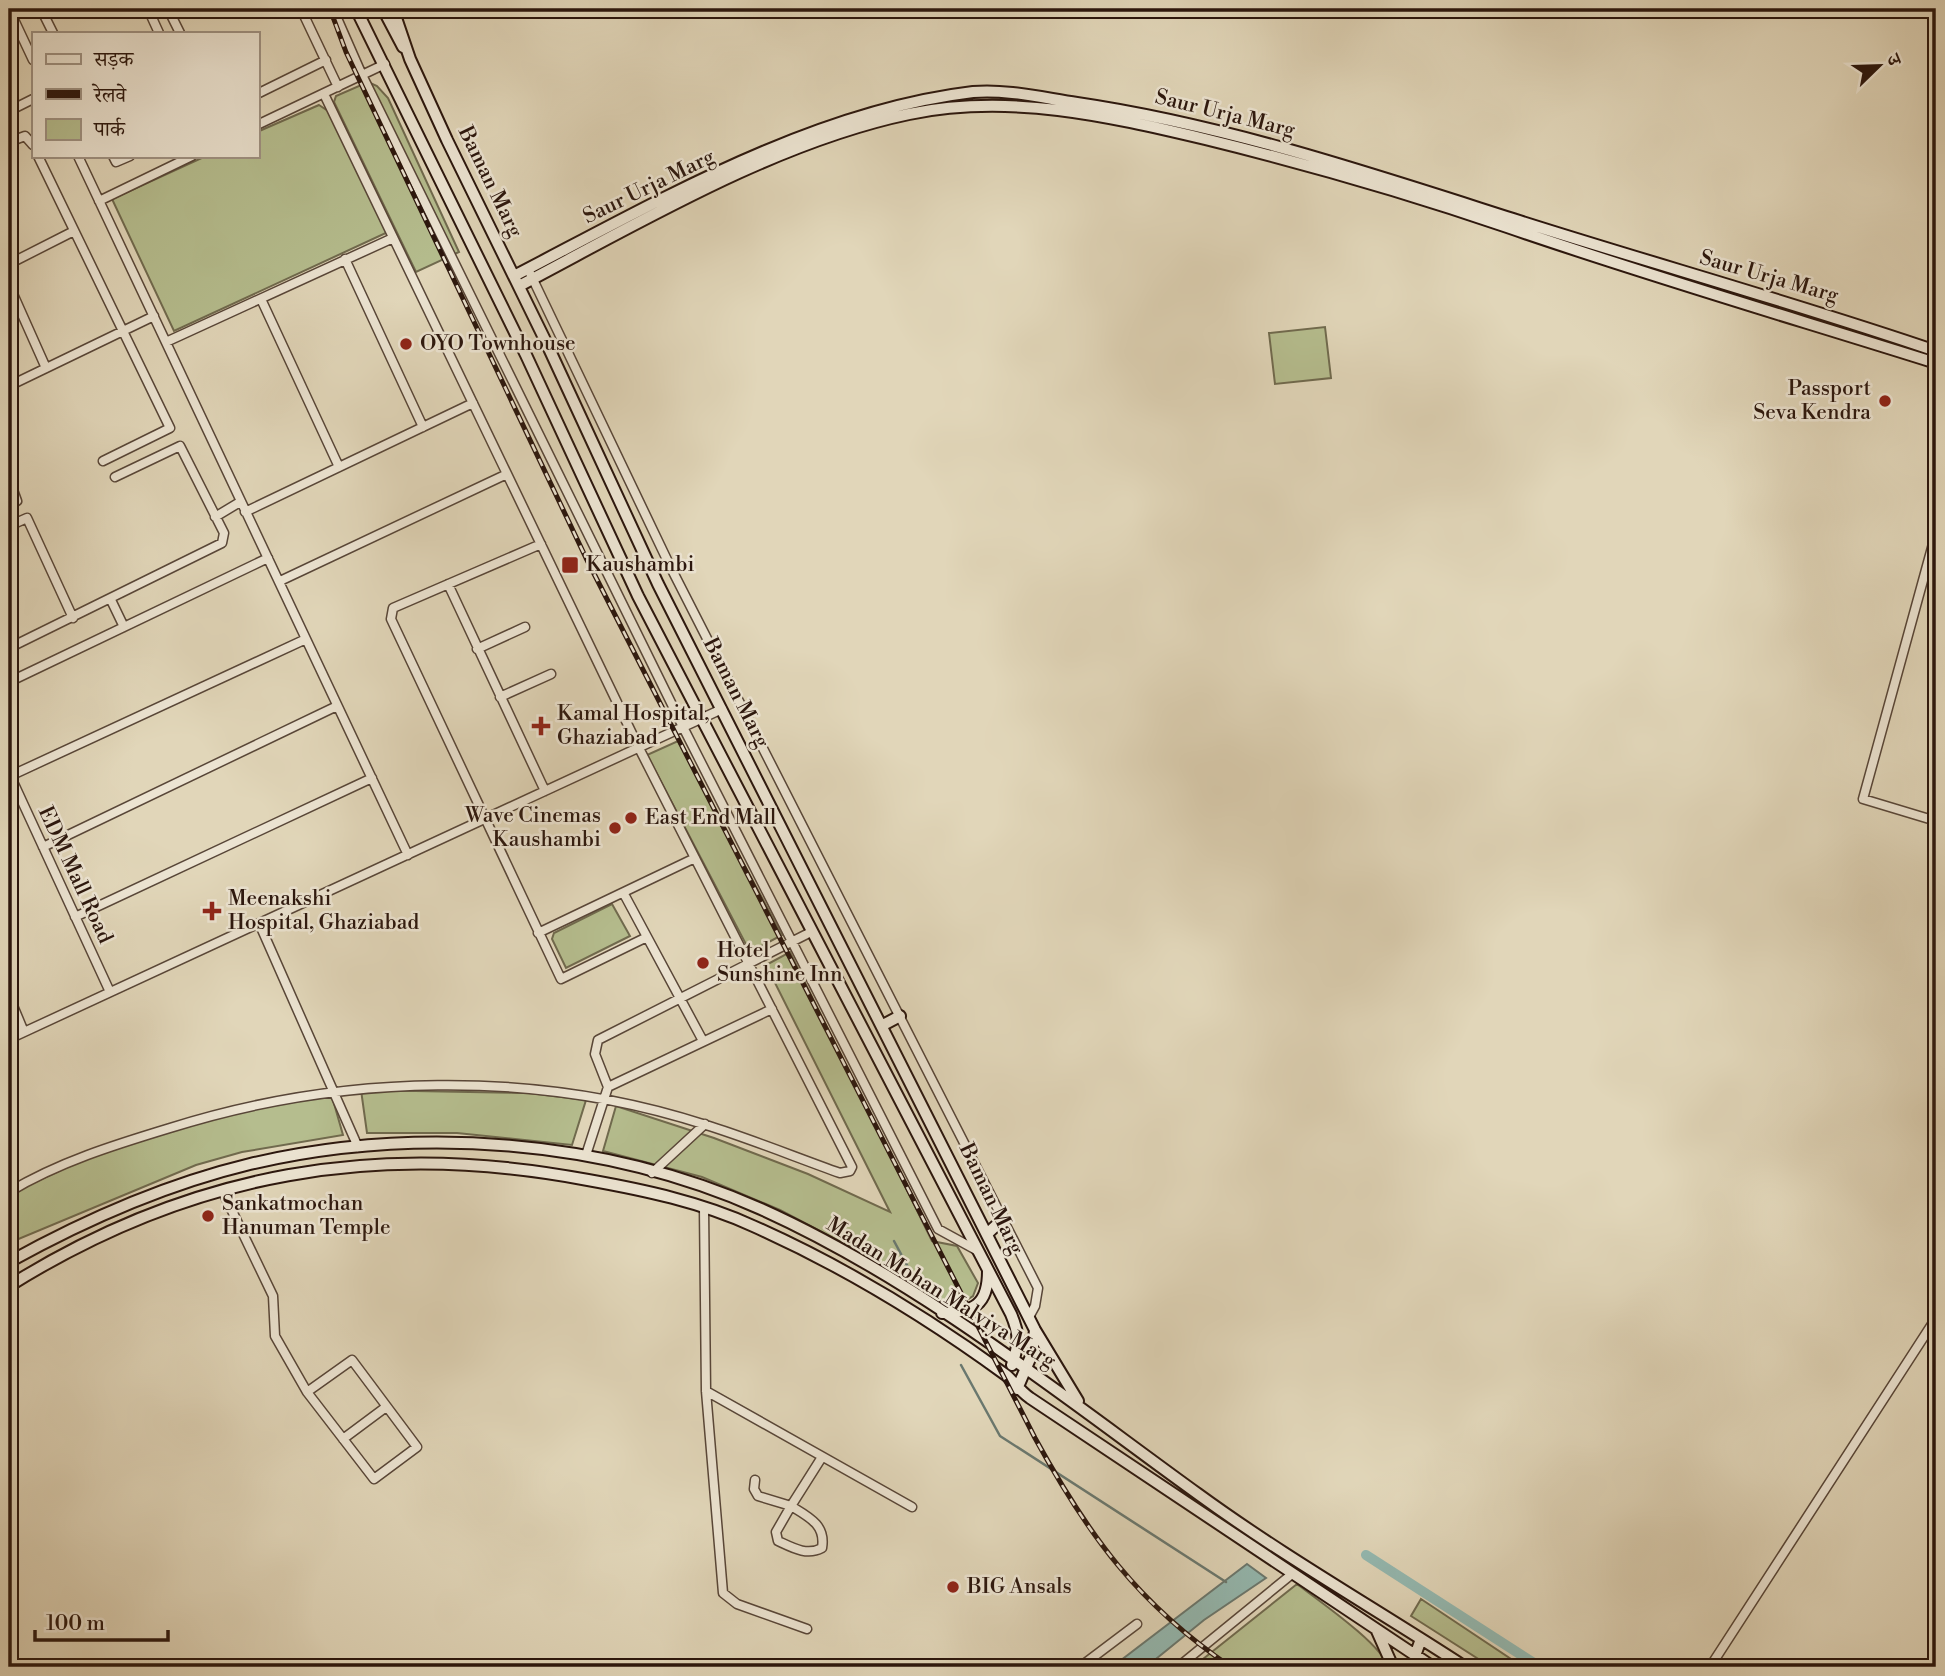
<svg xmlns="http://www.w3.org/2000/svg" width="1945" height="1676" font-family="'Libre Bodoni','Noto Serif Devanagari',serif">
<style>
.green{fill:#b5bd8e;stroke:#706a4e;stroke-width:2}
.water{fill:#94b9b1;stroke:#6a786f;stroke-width:2}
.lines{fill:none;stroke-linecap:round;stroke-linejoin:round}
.stream{stroke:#6a786f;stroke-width:2.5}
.canal{stroke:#94b9b1;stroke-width:10}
.street-casing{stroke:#584638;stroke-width:11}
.secondary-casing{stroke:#2b160d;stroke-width:14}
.street{stroke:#ece4d2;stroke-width:8}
.secondary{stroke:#ece4d2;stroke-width:10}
.rail-casing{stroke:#2b160d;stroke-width:5}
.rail{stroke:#ece4d2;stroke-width:2.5;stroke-dasharray:8;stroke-linecap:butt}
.poi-dot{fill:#8f2418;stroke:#ece4d2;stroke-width:2.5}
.labels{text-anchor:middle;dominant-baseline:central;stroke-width:5;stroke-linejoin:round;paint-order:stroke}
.street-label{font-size:21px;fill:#2b160d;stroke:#ece4d2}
.poi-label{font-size:21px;fill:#2b160d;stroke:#ece4d2;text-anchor:start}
</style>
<rect width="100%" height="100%" fill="#e1d6b9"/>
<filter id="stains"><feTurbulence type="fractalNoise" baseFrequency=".00286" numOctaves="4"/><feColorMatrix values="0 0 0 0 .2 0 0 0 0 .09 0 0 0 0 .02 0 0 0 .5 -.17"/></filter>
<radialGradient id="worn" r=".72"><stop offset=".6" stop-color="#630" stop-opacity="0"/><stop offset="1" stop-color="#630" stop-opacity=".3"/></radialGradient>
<path class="green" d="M 368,82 L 377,86 L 388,98 L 459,252 L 416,272 L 334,102 L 336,96 Z
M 319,105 L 331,113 L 388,232 L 174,331 L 112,199 L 206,156 L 257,156 L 257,132 Z
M 1325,327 L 1331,378 L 1275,384 L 1269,333 Z
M 678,741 L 782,935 L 750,952 L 647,755 Z
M 612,904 L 630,936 L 566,968 L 552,939 L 554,933 Z
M 790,952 L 932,1241 L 957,1246 L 978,1283 L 973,1296 L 962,1303 L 946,1304 L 862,1253 L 780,1210 L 702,1177 L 603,1151 L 616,1106 L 714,1138 L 808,1174 L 890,1212 L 766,965 Z
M 361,1090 L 529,1093 L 586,1100 L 572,1145 L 457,1133 L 367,1133 Z
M 331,1093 L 343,1135 L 242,1152 L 196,1165 L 9,1243 L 9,1194 L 104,1150 L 227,1110 Z
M 1297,1584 C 1315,1598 1386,1647 1387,1667 L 1193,1667 Z
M 1421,1599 L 1523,1667 L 1491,1667 L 1411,1616 Z"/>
<path class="water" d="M 1247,1564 L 1266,1578 L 1204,1620 L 1146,1667 L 1112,1667 Z"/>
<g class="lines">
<path class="stream" d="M 894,1241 L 922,1293
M 961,1365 L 1000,1436 L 1226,1582"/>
<path class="canal" d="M 1366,1555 L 1540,1667"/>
<defs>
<path id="street" d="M 9,9 L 33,60
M 41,9 L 53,33
M 148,9 L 159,33
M 168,9 L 180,33
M 301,9 L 338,87
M 333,9 L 362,75 L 683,727 L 938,1229 L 978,1251
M 257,94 L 326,60
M 9,111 L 33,99
M 257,125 L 385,64
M 9,142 L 25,136 L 33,145
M 38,156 L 170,428 L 103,461
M 78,156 L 408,855
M 113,156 L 116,162 L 130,156
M 99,201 L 192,156
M 345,259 L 423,427
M 9,264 L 74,231
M 528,269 L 670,566 L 1038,1288 L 1035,1306 L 1029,1317
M 9,285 L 46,368
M 261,299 L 339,467
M 166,342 L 393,238
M 9,386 L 154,316
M 9,479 L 17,501 L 9,505
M 245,512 L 473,403
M 215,517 L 240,502
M 9,526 L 27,518 L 73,618
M 1936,533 L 1863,799 L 1936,821
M 541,544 L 393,608 L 391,619 L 561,979 L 647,937
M 280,581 L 507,474
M 448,584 L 545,791
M 111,600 L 124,627
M 9,648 L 222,543 L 224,533 L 180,446 L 115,477
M 477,649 L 525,627
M 9,682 L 268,558
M 500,697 L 551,674
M 9,773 L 110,992
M 10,776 L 306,639
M 43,847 L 337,706
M 624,894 L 703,1041
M 75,917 L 372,778
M 259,923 L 358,1147
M 538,933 L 695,858
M 9,996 L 24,1032
M 9,1039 L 722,709
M 608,1087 L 595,1054 L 598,1040 L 811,932
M 586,1155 L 608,1087 L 772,1009
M 652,1173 L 705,1124
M 222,1190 L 273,1296 L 275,1336 L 307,1392 L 374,1479 L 417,1447 L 352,1360 L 307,1392
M 9,1192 C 59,1162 114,1145 170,1128 C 341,1074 534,1069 706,1125 C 751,1139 795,1157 840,1173 L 850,1171 L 852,1167 L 639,748 L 324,94
M 704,1208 L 706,1391 L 723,1593 L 737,1604 L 807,1629
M 706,1391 L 912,1507
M 343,1439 L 386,1407
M 755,1480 L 754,1489 L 758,1496 L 791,1506 L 776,1532 L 778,1541 C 793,1548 807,1556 822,1548 C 826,1525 809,1517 791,1506 L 822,1457
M 1080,1667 L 1137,1624
M 1178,1667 L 1292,1574
M 1710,1667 L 1936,1318"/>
<path id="secondary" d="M 356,9 L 526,355 L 638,596 L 1011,1314 C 1020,1335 1019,1344 1012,1365
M 383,9 L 403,47
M 393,9 L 410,59 L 447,140 L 546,342 L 658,584 L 1035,1330 L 1078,1401
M 514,276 C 655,203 812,111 973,92 C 1007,89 1043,98 1077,103 C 1226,125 1369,173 1513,219 C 1654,264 1796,303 1936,351
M 519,286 C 639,223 775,142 909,114 C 1009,93 1108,116 1205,139 C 1307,164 1408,193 1507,227 C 1649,276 1793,318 1936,363
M 883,1025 L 900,1016
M 987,1234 L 1003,1219
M 9,1262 C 83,1221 167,1184 250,1164 C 417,1125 604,1139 761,1209 C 917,1279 1061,1395 1198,1494 C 1283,1556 1376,1609 1465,1667
M 9,1286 C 191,1172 378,1140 588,1180 C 644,1190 701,1202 753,1226 C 841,1265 928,1318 1006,1375 C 1014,1382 1020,1391 1030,1398 L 1433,1667
M 942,1313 C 974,1312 988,1305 988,1271
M 1017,1389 L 1032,1354 L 1035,1330
M 1377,1631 L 1393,1667
M 1411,1667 L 1421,1639"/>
</defs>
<use href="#street" class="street-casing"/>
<use href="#secondary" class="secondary-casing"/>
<use href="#street" class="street"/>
<use href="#secondary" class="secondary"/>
<defs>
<path id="rail" d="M 330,9 L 346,52 L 586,558 L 1035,1438 C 1088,1535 1138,1604 1231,1667"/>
</defs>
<use href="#rail" class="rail-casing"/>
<use href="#rail" class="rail"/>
</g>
<g class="poi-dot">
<circle cx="406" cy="344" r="7"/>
<circle cx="1885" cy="401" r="7"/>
<rect x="561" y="556" width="18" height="18" rx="3.5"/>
<path d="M537.5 715.5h7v7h7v7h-7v7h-7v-7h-7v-7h7z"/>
<circle cx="631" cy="818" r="7"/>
<circle cx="615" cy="828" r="7"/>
<path d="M208.5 900.5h7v7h7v7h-7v7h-7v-7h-7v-7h7z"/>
<circle cx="703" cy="963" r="7"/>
<circle cx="208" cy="1216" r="7"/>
<circle cx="953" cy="1587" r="7"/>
</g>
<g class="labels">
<g class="street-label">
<text transform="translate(1225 114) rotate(14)">Saur Urja Marg</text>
<text transform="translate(490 182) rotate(64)">Baman Marg</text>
<text transform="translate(649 187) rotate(-26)">Saur Urja Marg</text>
<text transform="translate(1769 277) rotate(16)">Saur Urja Marg</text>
<text transform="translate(736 693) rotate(63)">Baman Marg</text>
<text transform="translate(75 875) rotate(65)">EDM Mall Road</text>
<text transform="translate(991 1199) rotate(64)">Baman Marg</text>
<text transform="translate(941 1293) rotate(32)">Madan Mohan Malviya Marg</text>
</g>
<g class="poi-label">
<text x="420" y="344">OYO Townhouse</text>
<text x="1871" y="389" text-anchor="end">Passport<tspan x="1871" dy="24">Seva Kendra</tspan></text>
<text x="586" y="565">Kaushambi</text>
<text x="557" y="714">Kamal Hospital,<tspan x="557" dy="24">Ghaziabad</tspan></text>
<text x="601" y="816" text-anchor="end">Wave Cinemas<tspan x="601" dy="24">Kaushambi</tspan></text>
<text x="645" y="818">East End Mall</text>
<text x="228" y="899">Meenakshi<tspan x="228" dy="24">Hospital, Ghaziabad</tspan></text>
<text x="717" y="951">Hotel<tspan x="717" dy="24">Sunshine Inn</tspan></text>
<text x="222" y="1204">Sankatmochan<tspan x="222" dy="24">Hanuman Temple</tspan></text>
<text x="967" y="1587">BIG Ansals</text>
</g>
</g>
<rect width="1945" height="1676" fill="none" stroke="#e1d6b9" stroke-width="35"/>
<rect x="10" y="10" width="1924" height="1655" fill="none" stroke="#2b160d" stroke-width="3.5"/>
<rect x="18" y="18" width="1910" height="1641" fill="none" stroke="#2b160d" stroke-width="2"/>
<rect x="32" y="32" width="228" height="126" fill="#ece4d2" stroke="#9f9283" stroke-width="2"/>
<rect x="46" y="54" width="35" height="10" fill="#ece4d2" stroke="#9f9283" stroke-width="2"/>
<text x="94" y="66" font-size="21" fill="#2b160d">सड़क</text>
<rect x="46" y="89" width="35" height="10" fill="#2b160d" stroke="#9f9283" stroke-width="2"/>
<text x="94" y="102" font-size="21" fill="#2b160d">रेलवे</text>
<rect x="46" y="119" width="35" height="21" fill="#b5bd8e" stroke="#9f9283" stroke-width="2"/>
<text x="94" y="136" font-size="21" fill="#2b160d">पार्क</text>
<g transform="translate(1879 66) rotate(67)" stroke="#ece4d2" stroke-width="5" paint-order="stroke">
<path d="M0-5L12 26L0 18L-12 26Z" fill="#2b160d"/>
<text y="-10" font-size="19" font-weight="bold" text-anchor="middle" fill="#2b160d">उ</text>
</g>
<path d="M35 1630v10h133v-10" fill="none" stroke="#2b160d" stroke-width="3.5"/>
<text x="46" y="1630" font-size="21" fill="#2b160d" stroke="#ece4d2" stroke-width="5" paint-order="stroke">100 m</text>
<rect width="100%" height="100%" filter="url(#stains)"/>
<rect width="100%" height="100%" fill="url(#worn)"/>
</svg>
